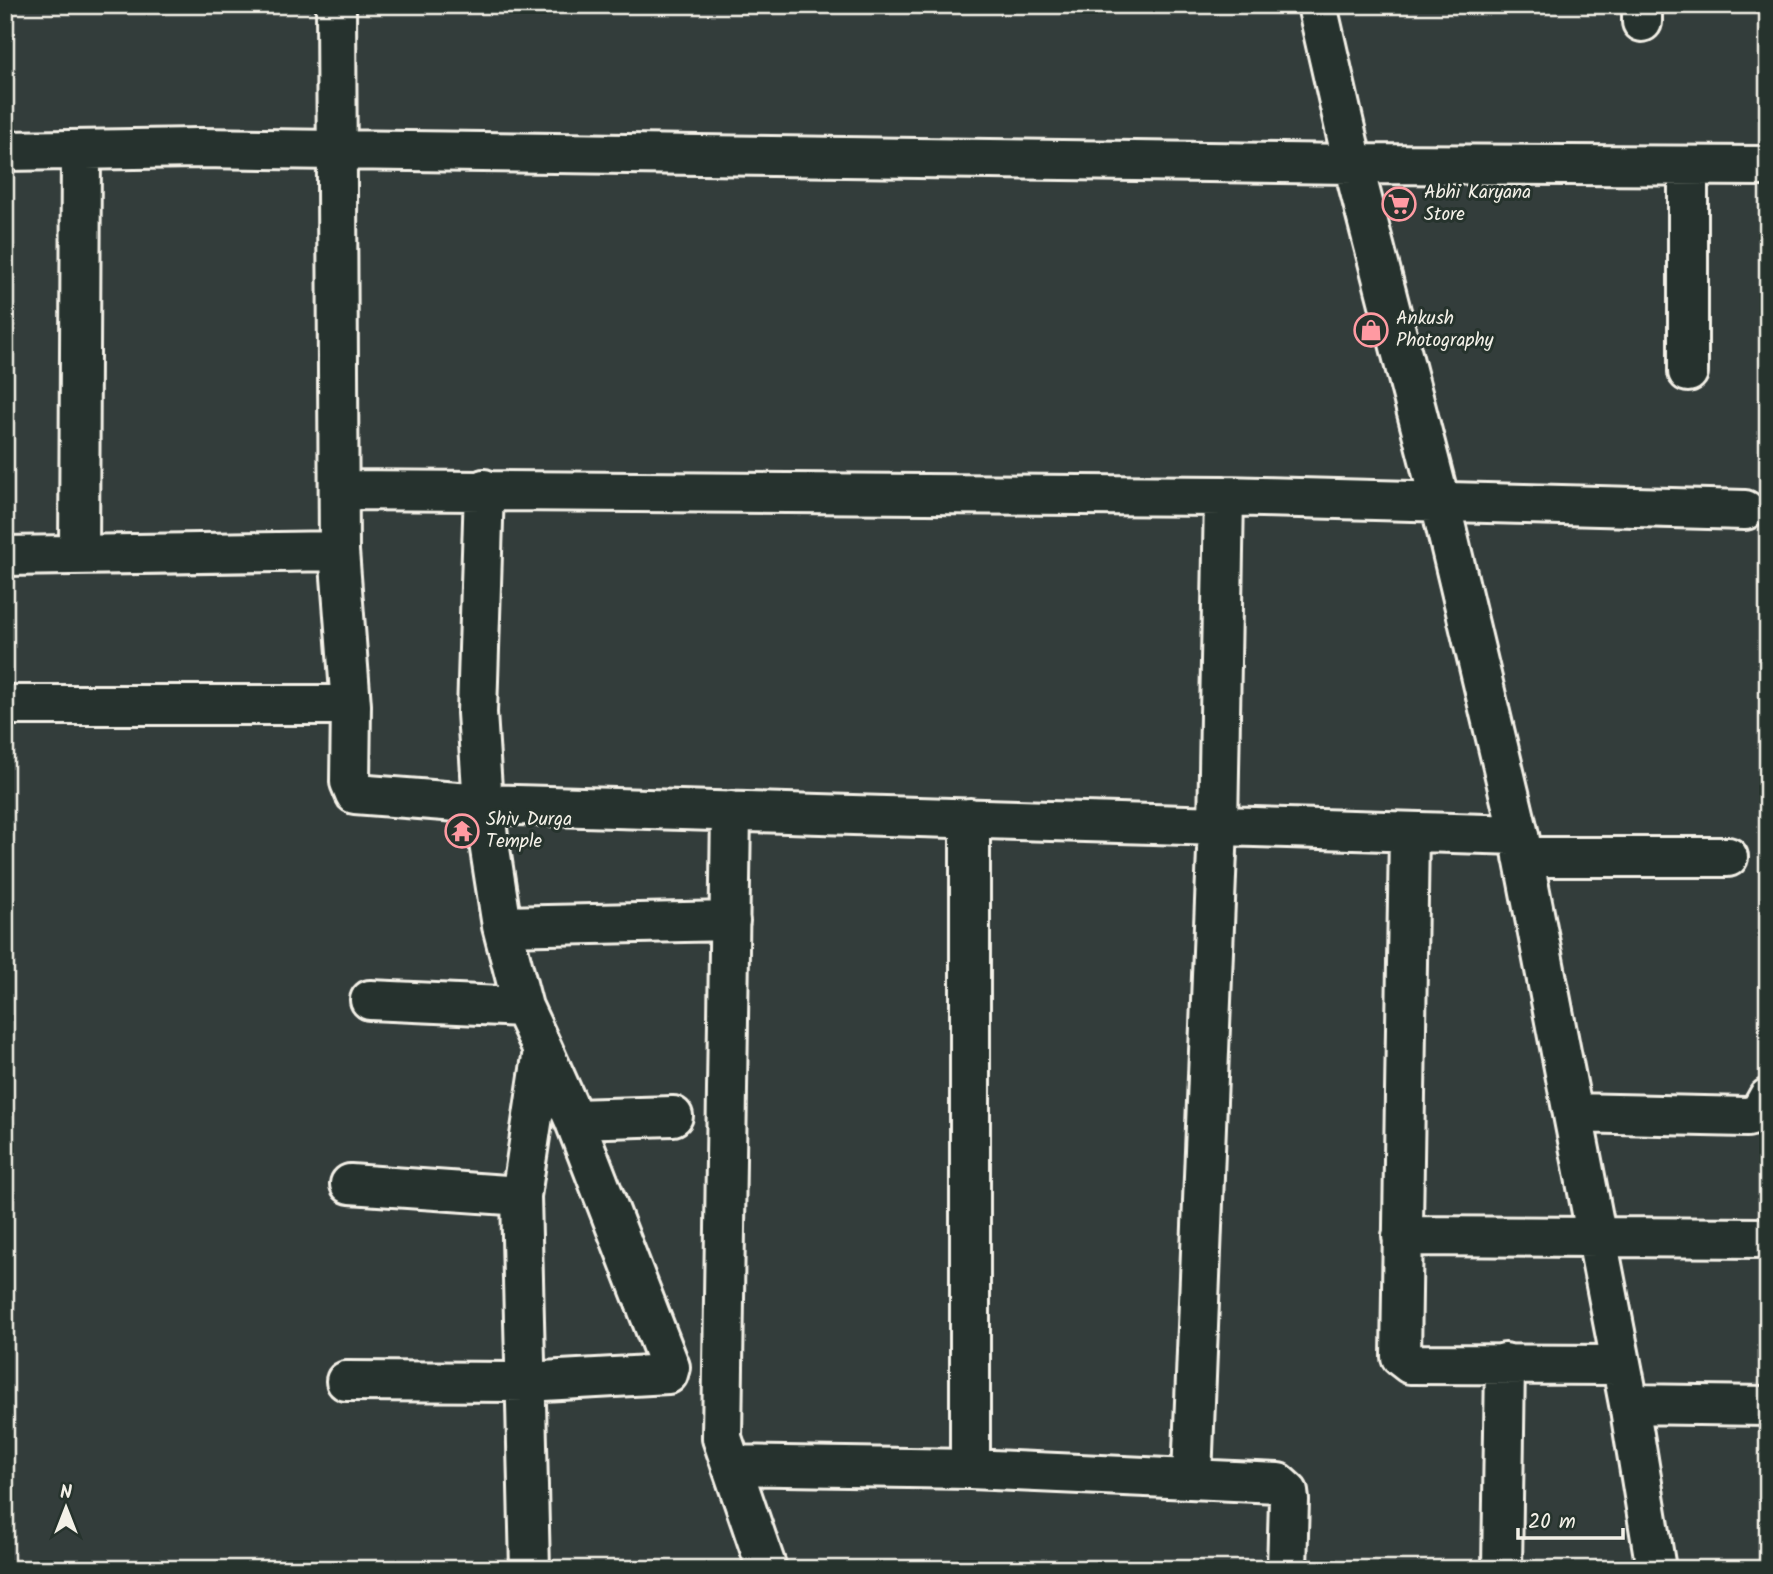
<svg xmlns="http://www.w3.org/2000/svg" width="1773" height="1574" font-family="Kalam,sans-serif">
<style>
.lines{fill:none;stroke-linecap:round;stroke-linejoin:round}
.minor-casing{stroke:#f4f1e8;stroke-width:44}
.minor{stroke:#26332d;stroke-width:38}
.labels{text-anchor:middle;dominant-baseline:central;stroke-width:6;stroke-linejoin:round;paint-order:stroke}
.poi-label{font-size:19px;fill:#f4f1e8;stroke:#26332d;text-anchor:start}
</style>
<rect width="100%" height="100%" fill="#333d3b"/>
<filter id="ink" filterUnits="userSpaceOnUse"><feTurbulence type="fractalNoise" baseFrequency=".0143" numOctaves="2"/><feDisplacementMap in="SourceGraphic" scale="14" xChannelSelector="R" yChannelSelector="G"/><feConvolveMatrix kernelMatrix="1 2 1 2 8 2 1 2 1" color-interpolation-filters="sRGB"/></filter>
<g filter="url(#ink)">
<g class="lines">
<defs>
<path id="minor" d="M 336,5 L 339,551 L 351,705 L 350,782 L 355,794 L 483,804 L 1519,835
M 1317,5 L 1353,164 L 1440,502 L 1519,835 L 1629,1404 L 1656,1569
M 1642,22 L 1642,5
M 5,151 L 199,148 L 1353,164 L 1768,166
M 1688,166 L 1688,372
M 484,489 L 477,713 L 483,804 L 502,926 L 523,1007 L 543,1050 L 521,1196 L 530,1569
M 340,490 L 1224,496 L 1745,510
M 79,555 L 81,150
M 5,556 L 339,551
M 5,705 L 351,705
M 731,811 L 722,1438 L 767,1569
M 970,818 L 970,1469 L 1278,1483 L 1288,1492 L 1289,1500 L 1287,1569
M 1409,832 L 1401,1357 L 1410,1364 L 1620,1365
M 1523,857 L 1728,857
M 502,926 L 730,921
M 370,1000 L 523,1007
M 1573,1113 L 1747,1117 L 1759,1114 L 1768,1098
M 574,1119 L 673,1116
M 350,1184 L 521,1196
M 1402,1236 L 1768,1238
M 346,1381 L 525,1382 L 668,1374 L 670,1367 L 574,1119 L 543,1050
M 1629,1404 L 1768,1406
M 731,1465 L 970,1469
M 1192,1477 L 1218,826 L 1224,496
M 1502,1569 L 1505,1363"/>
</defs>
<use href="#minor" class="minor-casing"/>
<use href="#minor" class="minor"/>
</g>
</g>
<defs>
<symbol id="supermarket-ring" viewBox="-11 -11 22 22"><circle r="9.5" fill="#26332d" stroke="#ff9aa2" stroke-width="1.5"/><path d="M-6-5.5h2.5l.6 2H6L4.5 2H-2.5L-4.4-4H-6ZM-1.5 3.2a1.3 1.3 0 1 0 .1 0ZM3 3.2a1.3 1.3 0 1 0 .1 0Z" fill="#ff9aa2"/></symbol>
<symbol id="shop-ring" viewBox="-11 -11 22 22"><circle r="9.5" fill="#26332d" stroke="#ff9aa2" stroke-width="1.5"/><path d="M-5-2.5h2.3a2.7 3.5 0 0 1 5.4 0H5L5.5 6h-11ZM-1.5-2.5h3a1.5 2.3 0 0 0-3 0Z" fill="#ff9aa2"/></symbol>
<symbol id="temple-ring" viewBox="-11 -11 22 22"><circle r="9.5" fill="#26332d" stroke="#ff9aa2" stroke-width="1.5"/><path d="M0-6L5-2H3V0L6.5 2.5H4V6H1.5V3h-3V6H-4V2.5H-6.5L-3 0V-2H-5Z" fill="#ff9aa2"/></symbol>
</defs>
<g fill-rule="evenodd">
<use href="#supermarket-ring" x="1380" y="185" width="38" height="38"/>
<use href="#shop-ring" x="1352" y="311" width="38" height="38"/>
<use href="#temple-ring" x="443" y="812" width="38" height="38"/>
</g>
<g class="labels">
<g class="poi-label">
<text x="1424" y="193">Abhi Karyana<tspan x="1424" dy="22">Store</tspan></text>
<text x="1396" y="319">Ankush<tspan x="1396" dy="22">Photography</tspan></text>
<text x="486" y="820">Shiv Durga<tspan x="486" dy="22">Temple</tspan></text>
</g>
</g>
<rect width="1773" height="1574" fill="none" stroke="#26332d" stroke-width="28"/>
<rect x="14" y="14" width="1745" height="1546" fill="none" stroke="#f4f1e8" stroke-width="2.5" filter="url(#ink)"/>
<g transform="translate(66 1508)" stroke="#26332d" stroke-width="5" paint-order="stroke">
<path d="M0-5L12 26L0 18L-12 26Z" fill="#f4f1e8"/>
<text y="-10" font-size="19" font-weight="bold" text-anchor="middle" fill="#f4f1e8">N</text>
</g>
<path d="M1518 1528v10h105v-10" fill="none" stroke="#f4f1e8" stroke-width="3.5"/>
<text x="1528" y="1528" font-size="21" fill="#f4f1e8" stroke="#26332d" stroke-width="5" paint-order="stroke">20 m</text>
</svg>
